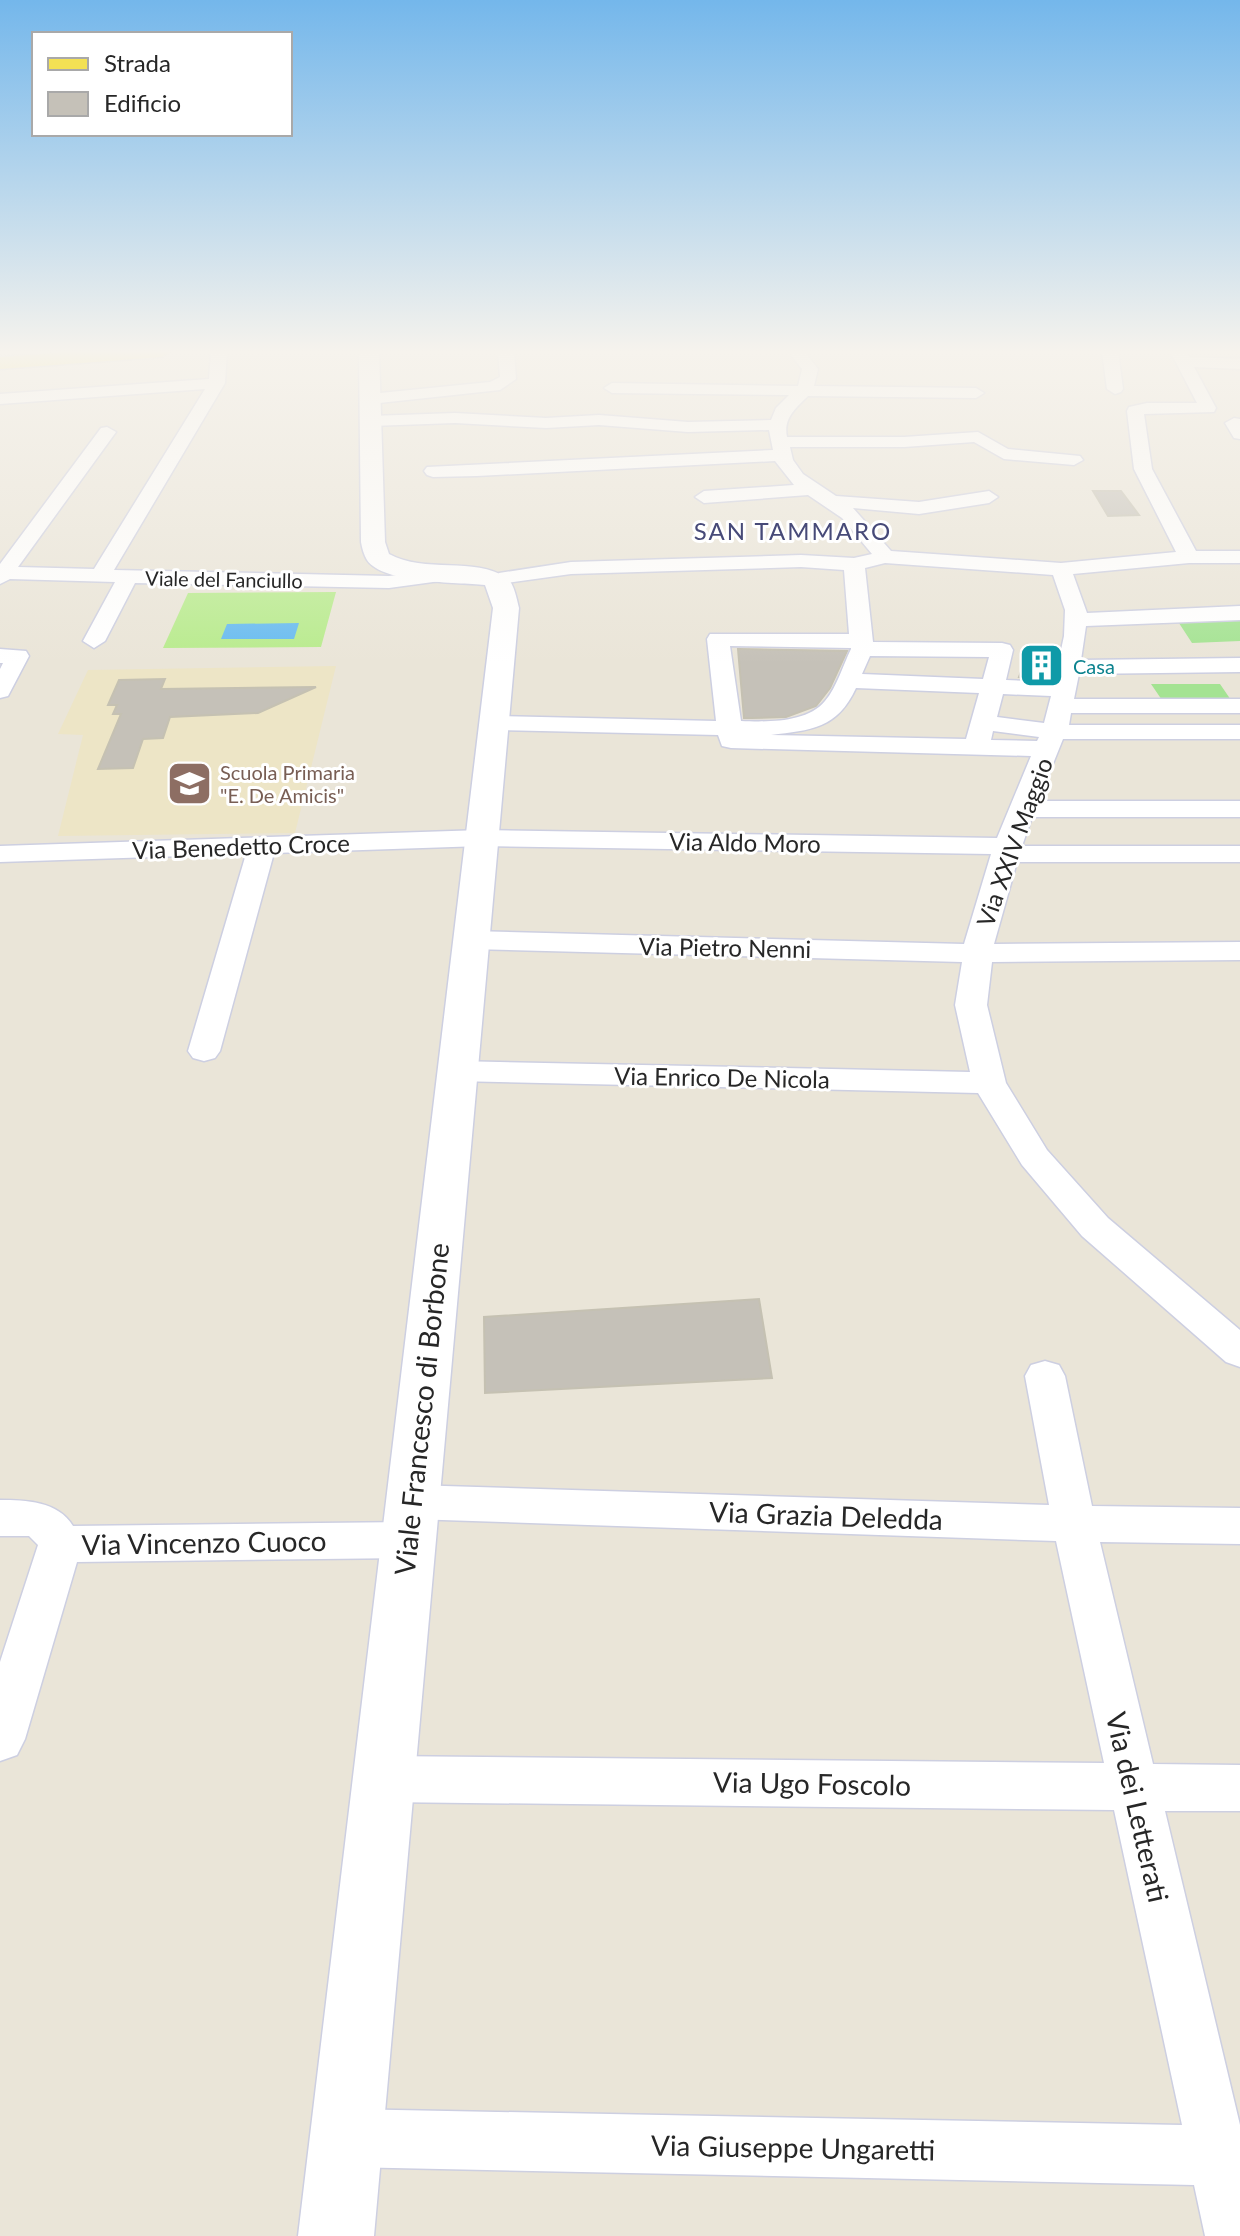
<svg xmlns="http://www.w3.org/2000/svg" width="1240" height="2236" font-family="Lato,sans-serif">
<style>
.education{fill:#ede5c6}
.green{fill:#a4e392}
.pitch{fill:#b8eb8d}
.water{fill:#67bbf0}
.building{fill:#c5c1b8;stroke:#c5c1b2;stroke-width:2}
.lines{fill:none;stroke-linecap:round;stroke-linejoin:round}
.minor-casing{stroke:#cdcfe1;stroke-width:3}
.tertiary-casing{stroke:#cdcfe1;stroke-width:3}
.primary-casing{stroke:#c7c7c7;stroke-width:3}
.minor{fill:#fff;fill-rule:evenodd}
.tertiary{fill:#fff;fill-rule:evenodd}
.primary{fill:#f3e154;fill-rule:evenodd}
.labels{text-anchor:middle;dominant-baseline:central;stroke-width:6;stroke-linejoin:round;paint-order:stroke}
.far-street-label{font-size:20px;fill:#272727;stroke:#fff}
.far-culture-label{font-size:20px;fill:#0d838f;stroke:#fff;text-anchor:start}
.far-education-label{font-size:20px;fill:#785e54;stroke:#fff;text-anchor:start}
.far-quarter-label{font-size:24px;letter-spacing:2px;fill:#474a78;stroke:#fff}
.street-label{font-size:24px;fill:#272727;stroke:#fff}
.near-street-label{font-size:28px;fill:#272727;stroke:#fff}
</style>
<rect width="100%" height="100%" fill="#eae5d8"/>
<path class="education" d="M 336,666 L 295,833 L 58,836 L 83,735 L 58,734 L 88,670 Z"/>
<path class="green" d="M 1240,617 L 1240,641 L 1192,643 L 1177,620 Z
M 1151,684 L 1220,684 L 1233,703 L 1164,703 Z"/>
<path class="pitch" d="M 336,592 L 321,647 L 163,648 L 188,593 Z"/>
<path class="water" d="M 299,623 L 294,639 L 221,639 L 227,624 Z"/>
<path class="building" d="M 1093,491 L 1121,491 L 1139,515 L 1108,516 Z
M 738,649 L 739,649 L 847,651 L 830,688 L 816,706 L 786,717 L 751,718 L 744,718 Z
M 1029,650 L 1057,654 L 1052,679 L 1019,677 Z
M 165,679 L 161,689 L 316,687 L 258,713 L 170,717 L 163,738 L 143,739 L 133,768 L 98,769 L 121,714 L 113,714 L 117,705 L 108,705 L 119,680 Z
M 759,1299 L 772,1378 L 485,1393 L 484,1317 Z"/>
<g class="lines">
<defs>
<path id="minor" d="M 211,351 L 227,351 L 225,383 L 114,570 L 389,576 L 448,569 L 455,571 L 458,575 L 455,579 L 389,588 L 135,583 L 105,641 L 94,648 L 83,641 L 115,582 L 10,579 L 0,584 L 0,564 L 101,428 L 107,427 L 116,432 L 18,567 L 94,569 L 205,389 L 0,404 L 0,394 L 209,379 Z
M 498,351 L 514,351 L 516,379 L 500,390 L 370,404 L 362,399 L 370,394 L 490,382 L 500,377 Z
M 788,351 L 804,351 L 818,369 L 814,386 L 976,388 L 984,393 L 976,398 L 808,396 C 796,408 783,418 787,437 L 904,437 L 978,432 L 1008,449 L 1080,456 L 1083,460 L 1074,465 L 1004,459 L 974,442 L 904,447 L 790,447 L 793,460 L 803,474 L 836,496 L 919,502 L 989,491 L 998,497 L 989,503 L 919,514 L 853,508 L 891,551 L 1061,563 L 1176,552 L 1134,469 L 1127,411 L 1129,407 L 1147,403 L 1197,403 L 1170,351 L 1186,351 L 1189,357 L 1240,359 L 1240,369 L 1194,367 L 1216,408 L 1214,412 L 1144,414 L 1152,469 L 1196,551 L 1240,551 L 1240,563 L 1189,563 L 1073,574 L 1087,613 L 1240,606 L 1240,620 L 1086,626 L 1081,660 L 1240,658 L 1240,672 L 1079,674 L 1074,699 L 1240,699 L 1240,713 L 1071,713 L 1069,725 L 1240,725 L 1240,739 L 1063,739 L 1038,801 L 1240,801 L 1240,817 L 1032,817 L 1022,846 L 1240,846 L 1240,862 L 1017,862 L 994,944 L 1240,942 L 1240,960 L 992,962 L 987,1005 L 1006,1083 L 1047,1150 L 1108,1218 L 1240,1330 L 1240,1367 L 1226,1362 L 1082,1236 L 1022,1165 L 978,1093 L 455,1081 L 443,1078 L 439,1071 L 443,1064 L 455,1061 L 970,1072 L 955,1005 L 962,962 L 471,949 L 461,946 L 456,940 L 461,934 L 471,931 L 964,944 L 991,854 L 482,846 L 274,853 L 220,1051 L 215,1058 L 204,1061 L 193,1058 L 188,1051 L 246,854 L 0,862 L 0,846 L 482,830 L 997,838 L 1031,756 L 731,748 L 722,746 L 718,735 L 494,730 L 485,728 L 482,723 L 485,718 L 494,716 L 716,721 L 707,639 L 710,634 L 849,634 L 844,570 L 801,567 L 571,574 L 506,583 L 499,581 L 496,577 L 499,573 L 571,562 L 801,555 L 854,558 L 872,554 L 842,518 L 808,495 L 704,503 L 695,497 L 704,491 L 794,485 L 775,461 L 477,476 L 433,477 L 427,475 L 424,471 L 427,467 L 773,450 L 769,430 L 688,432 L 599,425 L 546,428 L 455,423 L 371,426 L 362,421 L 371,416 L 455,413 L 546,418 L 599,415 L 688,422 L 771,420 L 776,408 L 789,395 L 612,393 L 604,388 L 612,383 L 798,386 L 802,369 ZM 885,563 L 1053,575 L 1065,610 L 1064,636 L 1054,682 L 1006,680 L 1013,650 L 1010,645 L 1002,643 L 873,642 L 865,568 ZM 730,646 L 851,648 L 851,649 C 843,665 837,687 825,701 C 807,723 767,722 741,721 ZM 870,656 L 989,657 L 983,679 L 862,674 ZM 856,688 L 979,693 L 966,739 L 771,735 C 811,730 837,729 856,688 ZM 1003,694 L 1051,696 L 1044,723 L 997,717 ZM 993,731 L 1039,737 L 1037,741 L 991,740 Z
M 1102,351 L 1118,351 L 1123,389 L 1121,392 L 1115,394 L 1107,389 Z
M 1234,418 L 1240,419 L 1240,439 L 1234,438 L 1225,423 Z
M 0,649 L 26,651 L 29,656 L 8,696 L 0,698 L 0,669 L 3,663 L 0,663 Z
M 1045,1361 L 1059,1365 L 1065,1376 L 1092,1506 L 1240,1508 L 1240,1544 L 1100,1542 L 1153,1764 L 1240,1765 L 1240,1811 L 1165,1811 L 1240,2125 L 1240,2236 L 1205,2236 L 1194,2185 L 346,2167 L 325,2159 L 317,2138 L 325,2117 L 346,2109 L 1182,2125 L 1114,1810 L 383,1802 L 365,1795 L 358,1779 L 365,1763 L 383,1756 L 1104,1763 L 1056,1541 L 412,1519 L 397,1514 L 390,1502 L 397,1490 L 412,1485 L 1049,1505 L 1025,1376 L 1031,1365 Z
M 0,1500 C 26,1500 58,1501 73,1526 L 408,1522 L 424,1527 L 430,1540 L 424,1553 L 408,1558 L 77,1562 L 25,1739 L 17,1755 L 0,1761 L 0,1662 L 38,1545 L 29,1536 L 0,1536 Z"/>
<path id="tertiary" d="M 359,351 L 379,351 L 385,542 L 389,554 C 425,574 474,556 507,578 C 514,583 517,600 519,608 L 374,2236 L 298,2236 L 493,608 L 485,585 C 457,582 383,584 367,560 C 364,555 362,548 361,542 Z"/>
<path id="primary" d="M 80,351 L 172,351 L 162,357 L 0,369 L 0,357 Z"/>
</defs>
<use href="#minor" class="minor-casing"/>
<use href="#tertiary" class="tertiary-casing"/>
<use href="#primary" class="primary-casing"/>
<use href="#minor" class="minor"/>
<use href="#tertiary" class="tertiary"/>
<use href="#primary" class="primary"/>
</g>
<linearGradient id="sky" x2="0" y2="1"><stop stop-color="#74b7eb"/><stop offset="0.53" stop-color="#f6f3ed"/><stop offset="1" stop-color="#f6f3ed" stop-opacity="0"/></linearGradient>
<rect width="1240" height="664" fill="url(#sky)"/>
<defs>
<symbol id="building-square" viewBox="-11 -11 22 22"><rect x="-9" y="-9" width="18" height="18" rx="4" fill="#0f9aa8" stroke="#fff"/><path d="M-4-6H4V6H1V3H-1V6H-4ZM-2.5-4.3h1.7v1.8h-1.7ZM.8-4.3h1.7v1.8H.8ZM-2.5-1h1.7V.8h-1.7ZM.8-1h1.7V.8H.8Z" fill="#fff"/></symbol>
<symbol id="school-square" viewBox="-11 -11 22 22"><rect x="-9" y="-9" width="18" height="18" rx="4" fill="#8d6e63" stroke="#fff"/><path d="M0-5L7-2L0 1L-7-2ZM-4 1L0 2.5L4 1V4Q0 6-4 4Z" fill="#fff"/></symbol>
</defs>
<g fill-rule="evenodd">
<use href="#building-square" x="1016" y="640" width="51" height="51"/>
<use href="#school-square" x="164" y="758" width="51" height="51"/>
</g>
<g class="labels">
<g class="far-street-label">
<text transform="translate(224 579) rotate(1)">Viale del Fanciullo</text>
</g>
<g class="far-culture-label">
<text x="1073" y="666">Casa</text>
</g>
<g class="far-education-label">
<text x="220" y="772">Scuola Primaria<tspan x="220" dy="23">"E. De Amicis"</tspan></text>
</g>
<g class="far-quarter-label">
<text x="793" y="530">SAN TAMMARO</text>
</g>
<g class="street-label">
<text transform="translate(745 842) rotate(1)">Via Aldo Moro</text>
<text transform="translate(1014 842) rotate(-70)">Via XXIV Maggio</text>
<text transform="translate(241 846) rotate(-2)">Via Benedetto Croce</text>
<text transform="translate(725 947) rotate(1)">Via Pietro Nenni</text>
<text transform="translate(722 1077) rotate(1)">Via Enrico De Nicola</text>
</g>
<g class="near-street-label">
<text transform="translate(421 1409) rotate(-84)">Viale Francesco di Borbone</text>
<text transform="translate(826 1515) rotate(2)">Via Grazia Deledda</text>
<text transform="translate(204 1542) rotate(-1)">Via Vincenzo Cuoco</text>
<text transform="translate(812 1783) rotate(1)">Via Ugo Foscolo</text>
<text transform="translate(1138 1807) rotate(77)">Via dei Letterati</text>
<text transform="translate(793 2147) rotate(1)">Via Giuseppe Ungaretti</text>
</g>
</g>
<rect x="32" y="32" width="260" height="104" fill="#ffffff" stroke="#a9a9a9" stroke-width="2"/>
<rect x="48" y="58" width="40" height="12" fill="#f3e154" stroke="#a9a9a9" stroke-width="2"/>
<text x="104" y="72" font-size="24" fill="#272727">Strada</text>
<rect x="48" y="92" width="40" height="24" fill="#c5c1b8" stroke="#a9a9a9" stroke-width="2"/>
<text x="104" y="112" font-size="24" fill="#272727">Edificio</text>
</svg>
